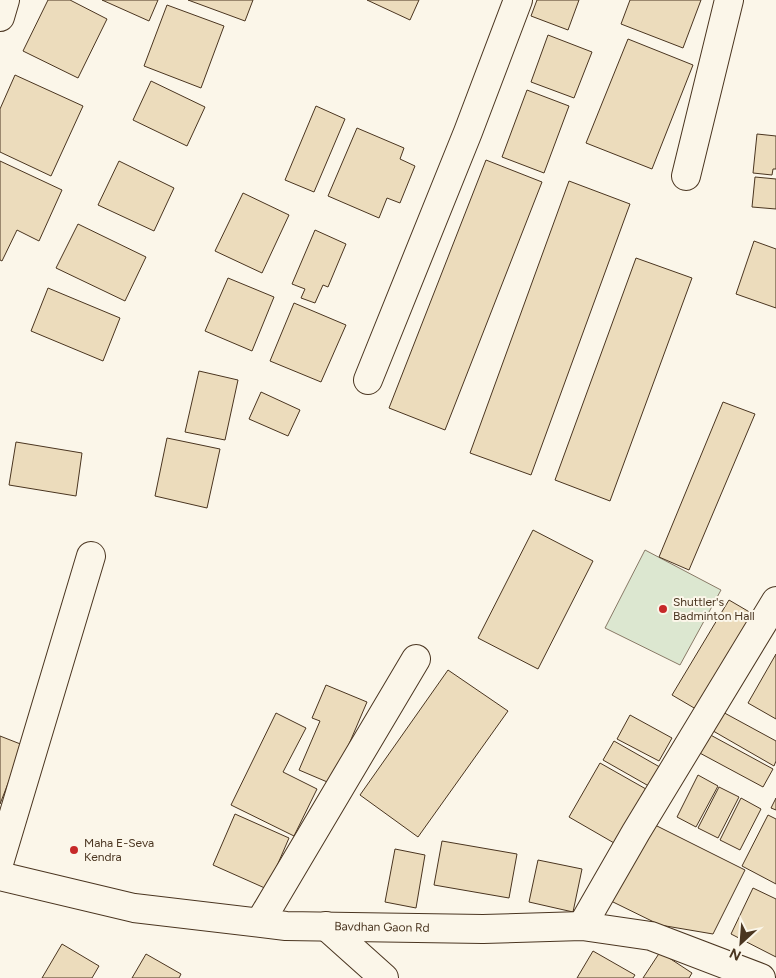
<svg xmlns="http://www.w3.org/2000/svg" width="776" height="978" font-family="Figtree,sans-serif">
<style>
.green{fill:#dce7d0;stroke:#887966}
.building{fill:#ecdcbc;stroke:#4a3520}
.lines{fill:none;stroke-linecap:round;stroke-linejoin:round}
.minor-casing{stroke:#4a3520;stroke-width:30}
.tertiary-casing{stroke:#4a3520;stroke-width:30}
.minor{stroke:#fbf6e9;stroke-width:28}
.tertiary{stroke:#fbf6e9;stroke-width:28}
.poi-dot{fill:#c62828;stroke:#fbf6e9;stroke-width:2}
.labels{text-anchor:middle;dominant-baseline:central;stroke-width:4;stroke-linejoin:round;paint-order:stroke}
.poi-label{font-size:12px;fill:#4a3520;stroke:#fbf6e9;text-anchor:start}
.street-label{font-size:12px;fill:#4a3520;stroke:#fbf6e9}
</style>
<rect width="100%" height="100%" fill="#fbf6e9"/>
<path class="green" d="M 645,550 L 721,590 L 680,665 L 605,628 Z"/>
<path class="building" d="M 48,0 L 70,0 L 107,19 L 78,78 L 23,51 Z
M 102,0 L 158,0 L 149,21 Z
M 188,0 L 253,0 L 245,21 Z
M 367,0 L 419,0 L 410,20 Z
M 537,0 L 579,0 L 568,30 L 531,16 Z
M 630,0 L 701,0 L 683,48 L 621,24 Z
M 167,5 L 224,26 L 201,88 L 144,66 Z
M 548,35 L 592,52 L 574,98 L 531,82 Z
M 628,39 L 693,65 L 652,169 L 586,143 Z
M 15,75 L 83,106 L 51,176 L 0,152 L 0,109 Z
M 151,81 L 205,107 L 187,146 L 133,120 Z
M 527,90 L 569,106 L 544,173 L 502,157 Z
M 316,106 L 345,119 L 314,192 L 285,180 Z
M 357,128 L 404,148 L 400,159 L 415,166 L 400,203 L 387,198 L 379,218 L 328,196 Z
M 757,134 L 776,136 L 776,169 L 773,169 L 772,175 L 753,173 Z
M 486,160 L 542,182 L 445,430 L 389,408 Z
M 0,161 L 62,190 L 39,241 L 17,230 L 2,261 L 0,260 Z
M 119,161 L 174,188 L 154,231 L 98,205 Z
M 755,177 L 776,179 L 776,209 L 752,207 Z
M 569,181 L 630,204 L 531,475 L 470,453 Z
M 243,193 L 289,215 L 262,273 L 215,251 Z
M 78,224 L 146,257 L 125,301 L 56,268 Z
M 315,230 L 346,244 L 328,287 L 323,285 L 315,303 L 301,298 L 305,289 L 292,284 Z
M 754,241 L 776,249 L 776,308 L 736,294 Z
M 636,258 L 692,278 L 610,501 L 555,480 Z
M 228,278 L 274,297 L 252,351 L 205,331 Z
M 48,288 L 120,318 L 103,361 L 31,331 Z
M 294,303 L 346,325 L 321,382 L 270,361 Z
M 199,371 L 238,380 L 225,440 L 185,432 Z
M 261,392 L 300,410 L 288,436 L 249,419 Z
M 723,402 L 755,414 L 689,570 L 659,557 Z
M 167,438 L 220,449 L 207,508 L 155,496 Z
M 16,442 L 82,453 L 76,496 L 9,485 Z
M 533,530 L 593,561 L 538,669 L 478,638 Z
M 729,600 L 758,617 L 701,712 L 672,695 Z
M 776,654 L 776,719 L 748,703 Z
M 448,670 L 508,711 L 418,837 L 360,795 Z
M 326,685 L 367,702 L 332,784 L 299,770 L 320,721 L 312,718 Z
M 719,710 L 776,741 L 776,761 L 774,766 L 708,728 Z
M 276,713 L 306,728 L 283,772 L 317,789 L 294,836 L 231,805 Z
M 630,715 L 672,738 L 659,761 L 617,739 Z
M 705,732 L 773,769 L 763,787 L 696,751 Z
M 0,736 L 23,745 L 0,804 Z
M 614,741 L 665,770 L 654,789 L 603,760 Z
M 600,763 L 653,793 L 621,847 L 569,817 Z
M 698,775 L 718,786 L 696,827 L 677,817 Z
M 719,787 L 739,797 L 718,838 L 698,828 Z
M 741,798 L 761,809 L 740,850 L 720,840 Z
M 776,798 L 776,810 L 771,808 Z
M 235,814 L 289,838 L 267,889 L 213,865 Z
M 768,815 L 776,819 L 776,884 L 742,866 Z
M 651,823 L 745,870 L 713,934 L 660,925 L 611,901 Z
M 442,841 L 517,854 L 509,898 L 434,885 Z
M 395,849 L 425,855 L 416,908 L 385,902 Z
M 538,860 L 582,869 L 573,912 L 529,902 Z
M 753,888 L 776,899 L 776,957 L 731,934 Z
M 62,944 L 99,966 L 92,978 L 42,978 Z
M 593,951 L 635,975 L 633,978 L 577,978 Z
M 660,952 L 692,973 L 689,978 L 643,978 Z
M 146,954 L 181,974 L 179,978 L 132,978 Z"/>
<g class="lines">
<defs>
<path id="minor" d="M 0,17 L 5,0
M 686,176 L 729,0
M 368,380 L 468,132 L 518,0
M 0,860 L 91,556
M 260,922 L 416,659
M 326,926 L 384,978
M 582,926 L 636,832 L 776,601"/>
<path id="tertiary" d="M 0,876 L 134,908 L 286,926 L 483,929 L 582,926 L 651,936 L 761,978"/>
</defs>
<use href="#minor" class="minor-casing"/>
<use href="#tertiary" class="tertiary-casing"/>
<use href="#minor" class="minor"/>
<use href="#tertiary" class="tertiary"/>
</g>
<g class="poi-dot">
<circle cx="663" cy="609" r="5"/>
<circle cx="74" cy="850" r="5"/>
</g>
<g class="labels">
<g class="poi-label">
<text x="673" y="602">Shuttler's<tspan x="673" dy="14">Badminton Hall</tspan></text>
<text x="84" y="843">Maha E-Seva<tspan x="84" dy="14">Kendra</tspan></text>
</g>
<g class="street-label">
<text transform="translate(382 927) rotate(1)">Bavdhan Gaon Rd</text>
</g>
</g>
<g transform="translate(741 943) rotate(206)" stroke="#fbf6e9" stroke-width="4" paint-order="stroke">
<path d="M0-4L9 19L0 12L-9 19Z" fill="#4a3520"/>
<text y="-8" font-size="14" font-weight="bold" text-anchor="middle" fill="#4a3520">N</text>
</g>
</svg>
